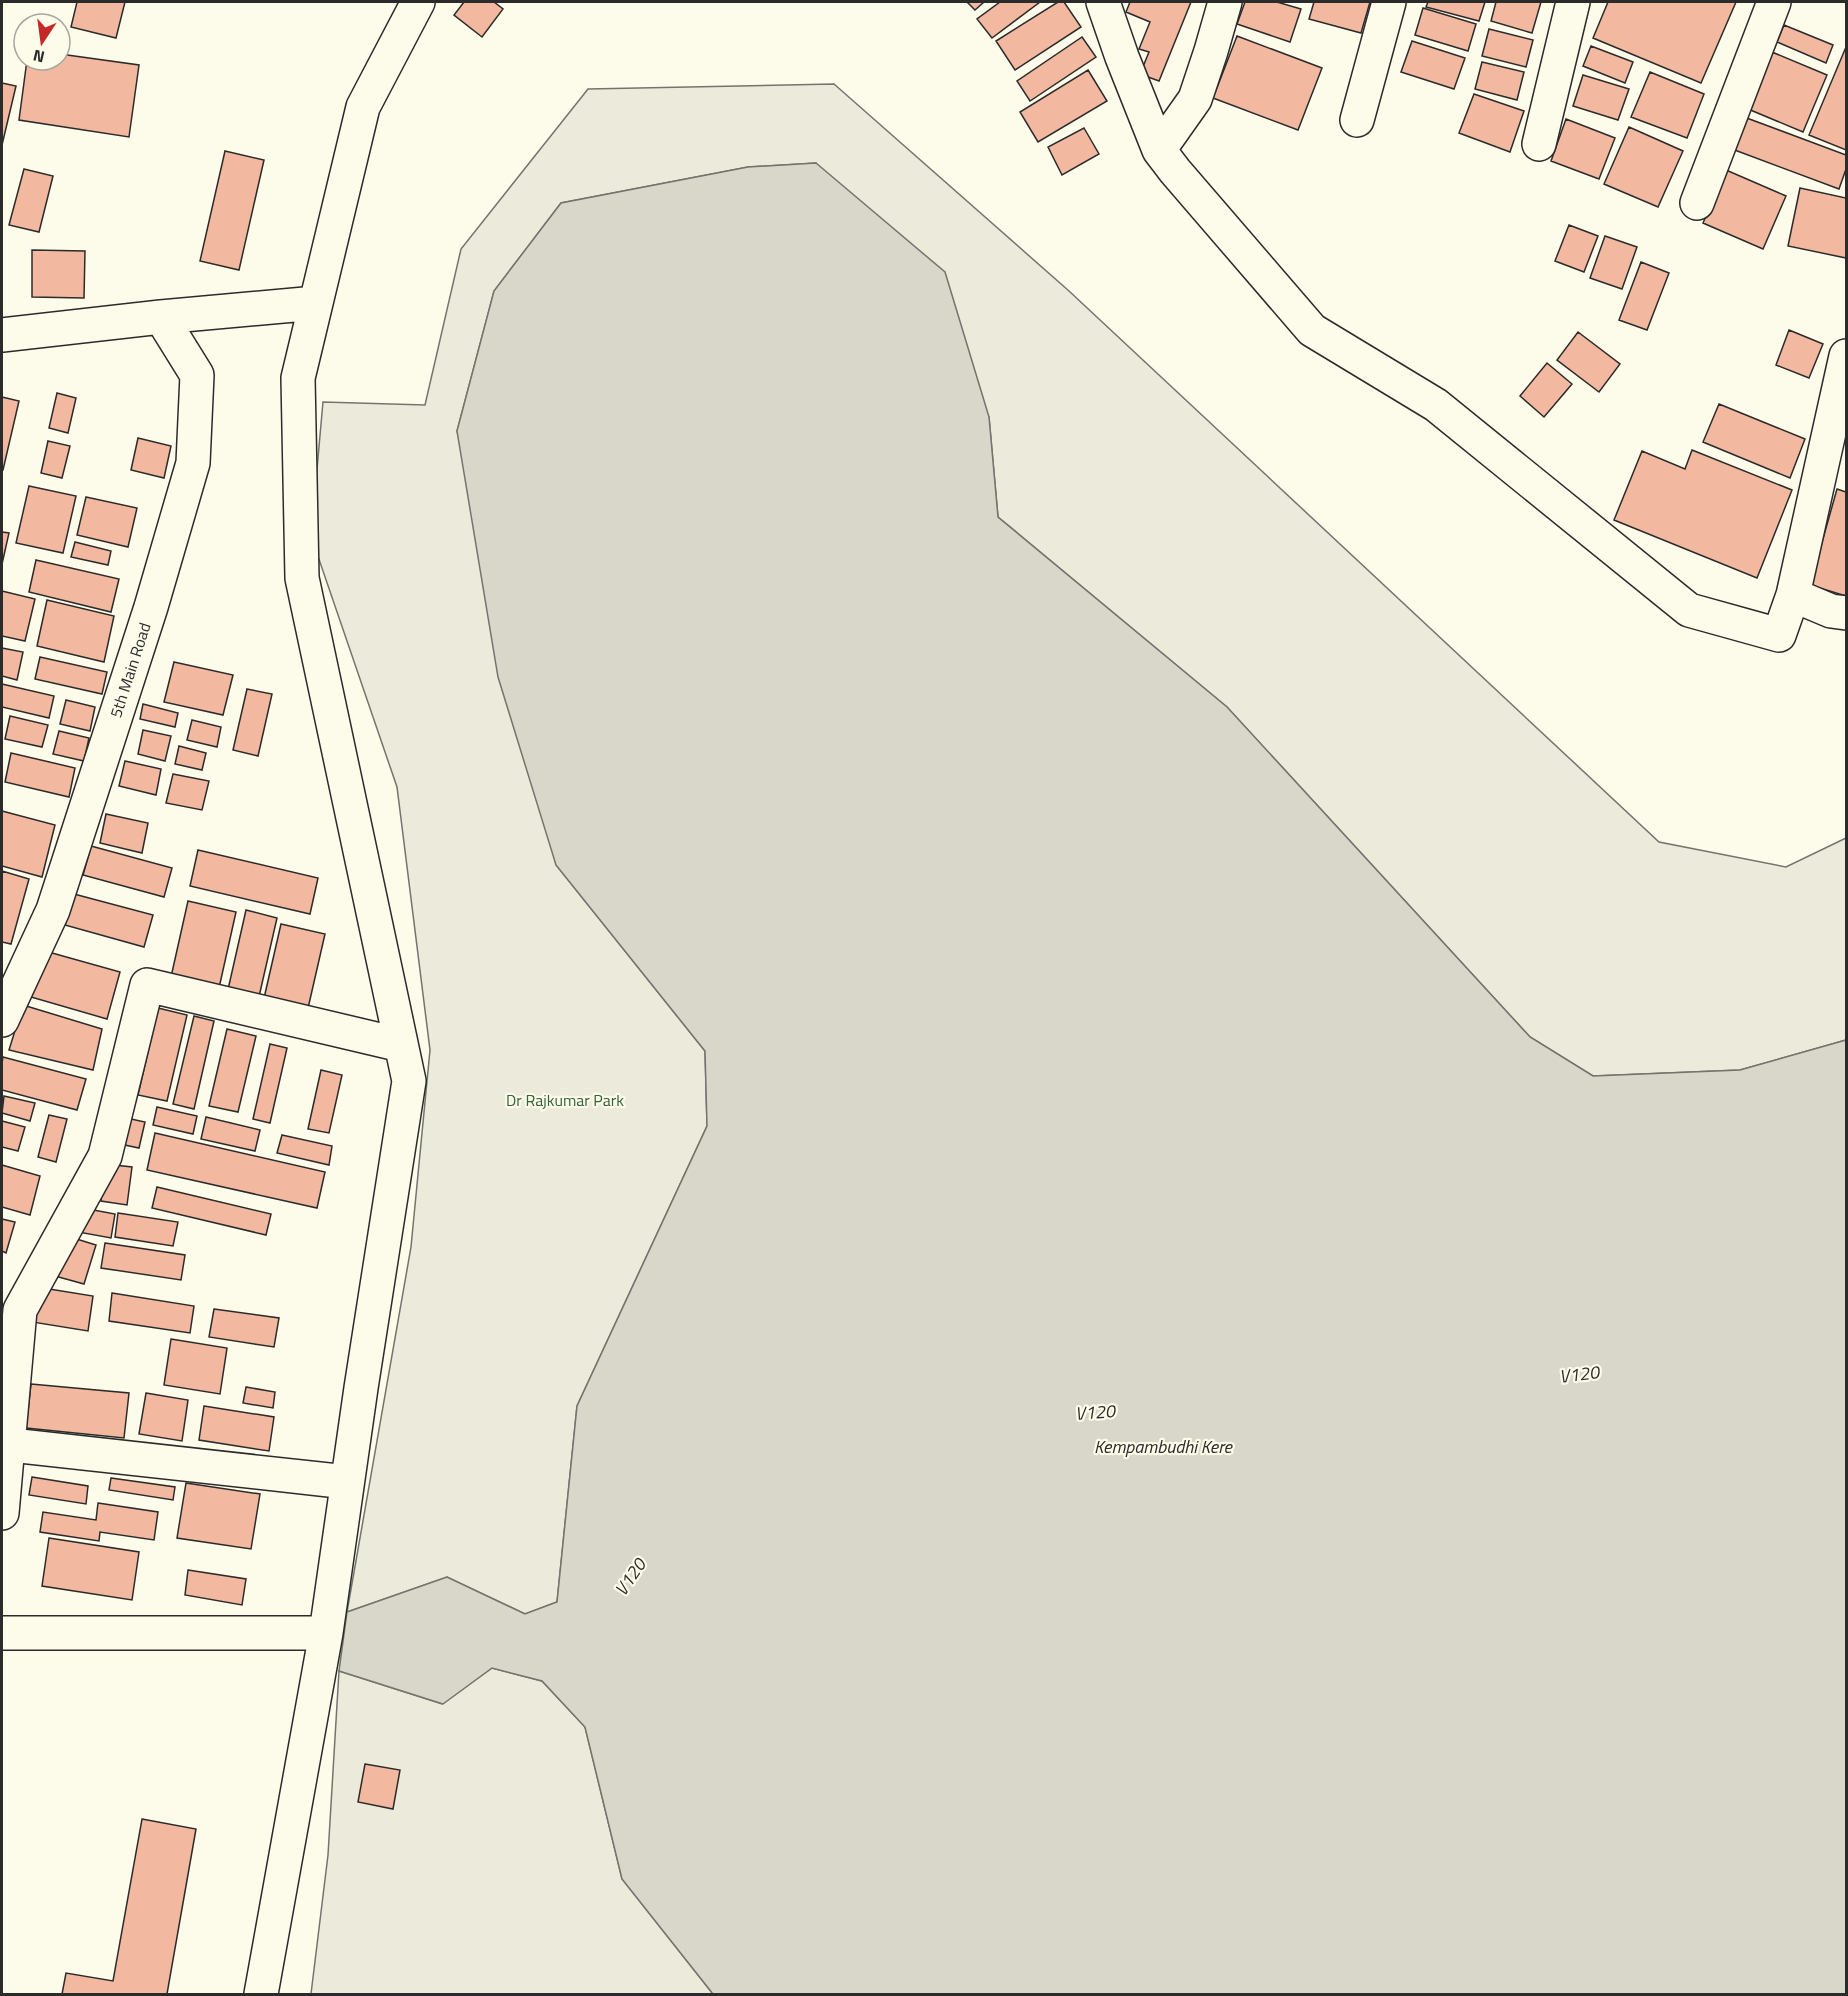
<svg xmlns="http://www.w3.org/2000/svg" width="1848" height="1996" font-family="'Titillium Web',sans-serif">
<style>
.green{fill:#ecebdb;stroke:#74746e;stroke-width:1.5}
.water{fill:#d8d7c9;stroke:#74746e;stroke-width:1.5}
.building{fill:#f2b8a0;stroke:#2b2b2b;stroke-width:1.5}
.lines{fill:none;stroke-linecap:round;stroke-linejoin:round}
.minor-casing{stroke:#2b2b2b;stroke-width:36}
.minor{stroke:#fdfbea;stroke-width:33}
.labels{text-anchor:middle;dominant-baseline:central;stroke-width:4.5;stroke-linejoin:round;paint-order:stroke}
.street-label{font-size:16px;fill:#2b2b2b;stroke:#fdfbea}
.park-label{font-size:16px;fill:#34623c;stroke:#fdfbea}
.water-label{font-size:18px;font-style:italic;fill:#2b2b2b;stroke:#fdfbea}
</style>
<rect width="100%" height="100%" fill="#fdfbea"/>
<path class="green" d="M 834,84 L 1069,291 L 1659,842 L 1786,867 L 1846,838 L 1846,1040 L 1740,1070 L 1593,1076 L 1530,1037 L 1227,707 L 998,517 L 989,417 L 816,163 L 748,167 L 561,203 L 494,291 L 457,431 L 556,865 L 705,1051 L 707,1126 L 577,1406 L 557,1602 L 525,1614 L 447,1577 L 347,1612 L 411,1247 L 430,1050 L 397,787 L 311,536 L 323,402 L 425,405 L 461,249 L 588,89 Z
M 492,1668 L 542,1681 L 585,1727 L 622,1879 L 713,1994 L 311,1994 L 328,1855 L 339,1671 L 442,1704 Z"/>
<path class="water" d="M 816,163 L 945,272 L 989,417 L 998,517 L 1227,707 L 1530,1037 L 1593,1076 L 1740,1070 L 1846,1040 L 1846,1994 L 713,1994 L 622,1879 L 585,1727 L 542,1681 L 492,1668 L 443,1704 L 339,1671 L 347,1612 L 447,1577 L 525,1614 L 557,1602 L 577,1406 L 707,1126 L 705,1051 L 556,865 L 498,677 L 457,431 L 494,291 L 561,203 L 748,167 Z"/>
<path class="building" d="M 77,2 L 125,2 L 116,38 L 71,27 Z
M 464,2 L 494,2 L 503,9 L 482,37 L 454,15 Z
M 967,2 L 984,2 L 975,10 Z
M 1000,2 L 1040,2 L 992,38 L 977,19 Z
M 1058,2 L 1064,2 L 1081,27 L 1015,70 L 996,41 Z
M 1130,2 L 1191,2 L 1159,81 L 1140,74 L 1149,52 L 1139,49 L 1150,22 L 1126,12 Z
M 1245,2 L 1277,2 L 1301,9 L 1290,42 L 1237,24 Z
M 1314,2 L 1370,2 L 1361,33 L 1309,19 Z
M 1428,2 L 1485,2 L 1479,21 L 1426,7 Z
M 1496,2 L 1541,2 L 1532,33 L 1491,21 Z
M 1608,2 L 1736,2 L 1701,83 L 1593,38 Z
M 1423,8 L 1476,24 L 1468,51 L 1415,35 Z
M 1784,25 L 1833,45 L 1826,63 L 1777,42 Z
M 1489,29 L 1533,40 L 1526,67 L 1482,56 Z
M 1237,36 L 1322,68 L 1298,130 L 1213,98 Z
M 1082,37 L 1096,57 L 1030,101 L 1017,81 Z
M 1412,41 L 1465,58 L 1454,89 L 1401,72 Z
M 1591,46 L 1633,62 L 1625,83 L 1583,66 Z
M 1846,47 L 1846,150 L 1809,135 Z
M 1772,52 L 1827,75 L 1803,132 L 1748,109 Z
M 60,54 L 139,65 L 129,137 L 19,120 L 27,60 L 60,60 Z
M 1482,62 L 1524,72 L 1517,100 L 1475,89 Z
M 1088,70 L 1107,101 L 1038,142 L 1020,112 Z
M 1650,72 L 1704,94 L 1687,138 L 1631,117 Z
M 1583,75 L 1629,89 L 1618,120 L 1573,106 Z
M 2,83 L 16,86 L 2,145 Z
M 1474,94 L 1524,111 L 1510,152 L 1459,133 Z
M 1744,117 L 1846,155 L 1846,169 L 1839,189 L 1732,149 Z
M 1566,119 L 1615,138 L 1599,179 L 1551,161 Z
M 1629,127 L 1683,151 L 1658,207 L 1604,184 Z
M 1084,128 L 1099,154 L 1062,175 L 1048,147 Z
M 225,151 L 264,160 L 239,270 L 200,261 Z
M 24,169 L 53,176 L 39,232 L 9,225 Z
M 1726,170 L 1786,196 L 1763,249 L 1703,223 Z
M 1800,188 L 1846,198 L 1846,258 L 1788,246 Z
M 1569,225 L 1598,236 L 1584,272 L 1555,261 Z
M 1605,236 L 1637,247 L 1622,289 L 1590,278 Z
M 32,250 L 85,251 L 84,298 L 32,297 Z
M 1641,262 L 1669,273 L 1647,330 L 1619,320 Z
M 1789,330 L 1823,344 L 1809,378 L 1776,365 Z
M 1578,332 L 1620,364 L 1599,392 L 1557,360 Z
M 1547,363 L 1572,384 L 1544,417 L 1520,396 Z
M 57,393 L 76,398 L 68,433 L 49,428 Z
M 2,397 L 19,401 L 3,470 L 2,470 Z
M 1719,404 L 1805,439 L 1790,478 L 1703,442 Z
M 138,438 L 171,446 L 164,478 L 131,470 Z
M 48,441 L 70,446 L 62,478 L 41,473 Z
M 1692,450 L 1792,490 L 1757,578 L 1614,520 L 1642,451 L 1685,469 Z
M 29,486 L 76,496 L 63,553 L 16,543 Z
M 1837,489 L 1846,492 L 1846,596 L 1810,585 Z
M 86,497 L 137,508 L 128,547 L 77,535 Z
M 2,532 L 9,533 L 2,564 Z
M 75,542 L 111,551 L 108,565 L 71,557 Z
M 36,560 L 119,579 L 111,612 L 29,592 Z
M 2,591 L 35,599 L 25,641 L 2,636 Z
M 47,600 L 114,616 L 104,662 L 37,646 Z
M 2,648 L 23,652 L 17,680 L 2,676 Z
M 40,657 L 107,672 L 102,694 L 35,679 Z
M 174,662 L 233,675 L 223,715 L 164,702 Z
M 2,684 L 54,696 L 49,718 L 2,707 Z
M 247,689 L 272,694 L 258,756 L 233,750 Z
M 66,700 L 95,707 L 90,731 L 60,724 Z
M 143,704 L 178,713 L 175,727 L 140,719 Z
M 10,716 L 48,725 L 42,747 L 5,739 Z
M 192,720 L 221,727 L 217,747 L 187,740 Z
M 143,730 L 171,736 L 165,761 L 138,754 Z
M 59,731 L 89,738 L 84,761 L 53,754 Z
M 179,746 L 206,753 L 202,770 L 175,764 Z
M 11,753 L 75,768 L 69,797 L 5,782 Z
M 125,761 L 161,769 L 156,795 L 119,786 Z
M 173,774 L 209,781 L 202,810 L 166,803 Z
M 2,811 L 55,825 L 42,877 L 2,866 Z
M 106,814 L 148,823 L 142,853 L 100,843 Z
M 91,846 L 172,868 L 164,897 L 83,875 Z
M 198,850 L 318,878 L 310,914 L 190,886 Z
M 2,871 L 29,879 L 11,944 L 2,942 Z
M 74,894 L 153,915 L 144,947 L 65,925 Z
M 188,901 L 236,912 L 219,988 L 171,977 Z
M 246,910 L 277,918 L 258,1001 L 227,994 Z
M 281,924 L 325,934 L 306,1017 L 262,1007 Z
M 45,951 L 120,972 L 107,1019 L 31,997 Z
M 23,1005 L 102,1029 L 93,1070 L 9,1050 Z
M 158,1008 L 187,1015 L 167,1101 L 138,1095 Z
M 194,1016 L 214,1021 L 194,1109 L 173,1104 Z
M 227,1029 L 256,1036 L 238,1112 L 209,1106 Z
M 270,1044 L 287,1048 L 270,1123 L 253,1119 Z
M 3,1057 L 86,1079 L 77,1110 L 2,1090 L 2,1063 Z
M 321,1070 L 342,1075 L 329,1133 L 308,1129 Z
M 4,1096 L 35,1103 L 30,1121 L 2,1113 Z
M 157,1107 L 197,1116 L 193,1134 L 153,1125 Z
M 49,1115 L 67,1119 L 56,1162 L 38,1157 Z
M 122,1117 L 145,1122 L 139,1148 L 115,1143 Z
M 206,1117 L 260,1130 L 255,1151 L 201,1139 Z
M 2,1121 L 25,1127 L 18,1151 L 2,1147 Z
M 155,1133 L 325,1172 L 317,1208 L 147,1170 Z
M 282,1135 L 332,1146 L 329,1165 L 277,1153 Z
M 105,1164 L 132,1167 L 127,1205 L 101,1201 Z
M 2,1165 L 40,1176 L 30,1215 L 2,1207 Z
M 157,1187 L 271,1214 L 266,1235 L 152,1208 Z
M 83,1208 L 115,1214 L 111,1238 L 78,1232 Z
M 118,1213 L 178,1222 L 173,1246 L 115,1237 Z
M 2,1219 L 15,1222 L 6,1253 L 2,1251 Z
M 67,1236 L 96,1245 L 84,1284 L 55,1276 Z
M 105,1243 L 185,1255 L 181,1280 L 101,1268 Z
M 37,1287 L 93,1296 L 88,1331 L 32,1322 Z
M 112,1293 L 194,1306 L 190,1333 L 109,1321 Z
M 214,1309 L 279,1318 L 274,1347 L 209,1337 Z
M 171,1339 L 227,1348 L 220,1394 L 164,1385 Z
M 31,1384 L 129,1393 L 124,1438 L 26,1428 Z
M 246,1387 L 275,1392 L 273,1408 L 243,1403 Z
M 146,1393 L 188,1400 L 182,1441 L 139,1434 Z
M 204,1406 L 274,1417 L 269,1451 L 199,1440 Z
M 32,1477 L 88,1486 L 86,1504 L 29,1495 Z
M 111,1478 L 175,1487 L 173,1500 L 109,1490 Z
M 186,1483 L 260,1494 L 251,1549 L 177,1538 Z
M 98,1503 L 158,1512 L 154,1540 L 100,1532 L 99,1541 L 40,1532 L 43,1512 L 96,1520 Z
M 49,1538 L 139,1552 L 132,1600 L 42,1586 Z
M 188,1570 L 246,1579 L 242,1605 L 185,1595 Z
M 365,1764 L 400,1770 L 393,1809 L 358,1802 Z
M 142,1819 L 196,1829 L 167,1994 L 62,1994 L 66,1973 L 113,1981 Z"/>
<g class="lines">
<defs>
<path id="minor" d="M 1103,2 L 1122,57 L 1159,150
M 1225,2 L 1211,51 L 1195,99 L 1159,150 L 1175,171 L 1312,330 L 1436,405 L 1689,610 L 1779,635 L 1793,595 L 1846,356
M 1357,120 L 1389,2
M 1539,144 L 1573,2
M 1697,203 L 1774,2
M 2,335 L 161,317 L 316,303
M 1793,595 L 1831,611 L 1846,613
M 2,1020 L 53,910 L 151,607 L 193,463 L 197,375 L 161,317
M 2,1444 L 347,1482
M 2,1513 L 20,1310 L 105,1156 L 147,985 L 401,1045
M 2,1633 L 326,1633
M 261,1994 L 326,1633 L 361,1388 L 409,1081 L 302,578 L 298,378 L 363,107 L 418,2"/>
</defs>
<use href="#minor" class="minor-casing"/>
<use href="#minor" class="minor"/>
</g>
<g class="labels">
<g class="street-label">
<text transform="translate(130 670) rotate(-72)">5th Main Road</text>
</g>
<g class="park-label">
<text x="565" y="1100">Dr Rajkumar Park</text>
</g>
<g class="water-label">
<text transform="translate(1579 1374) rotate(-7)">V120</text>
<text transform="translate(1095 1412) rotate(-4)">V120</text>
<text x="1163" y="1446">Kempambudhi Kere</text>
<text transform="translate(630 1577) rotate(-56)">V120</text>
</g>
</g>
<rect width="1848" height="1996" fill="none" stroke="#2b2b2b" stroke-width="6"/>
<g transform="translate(42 42) rotate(193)"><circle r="28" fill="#fdfbea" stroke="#a9a89e" stroke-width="1.5"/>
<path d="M0-4.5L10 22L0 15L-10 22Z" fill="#c62828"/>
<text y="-9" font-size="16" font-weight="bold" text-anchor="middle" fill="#2b2b2b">N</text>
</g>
</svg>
